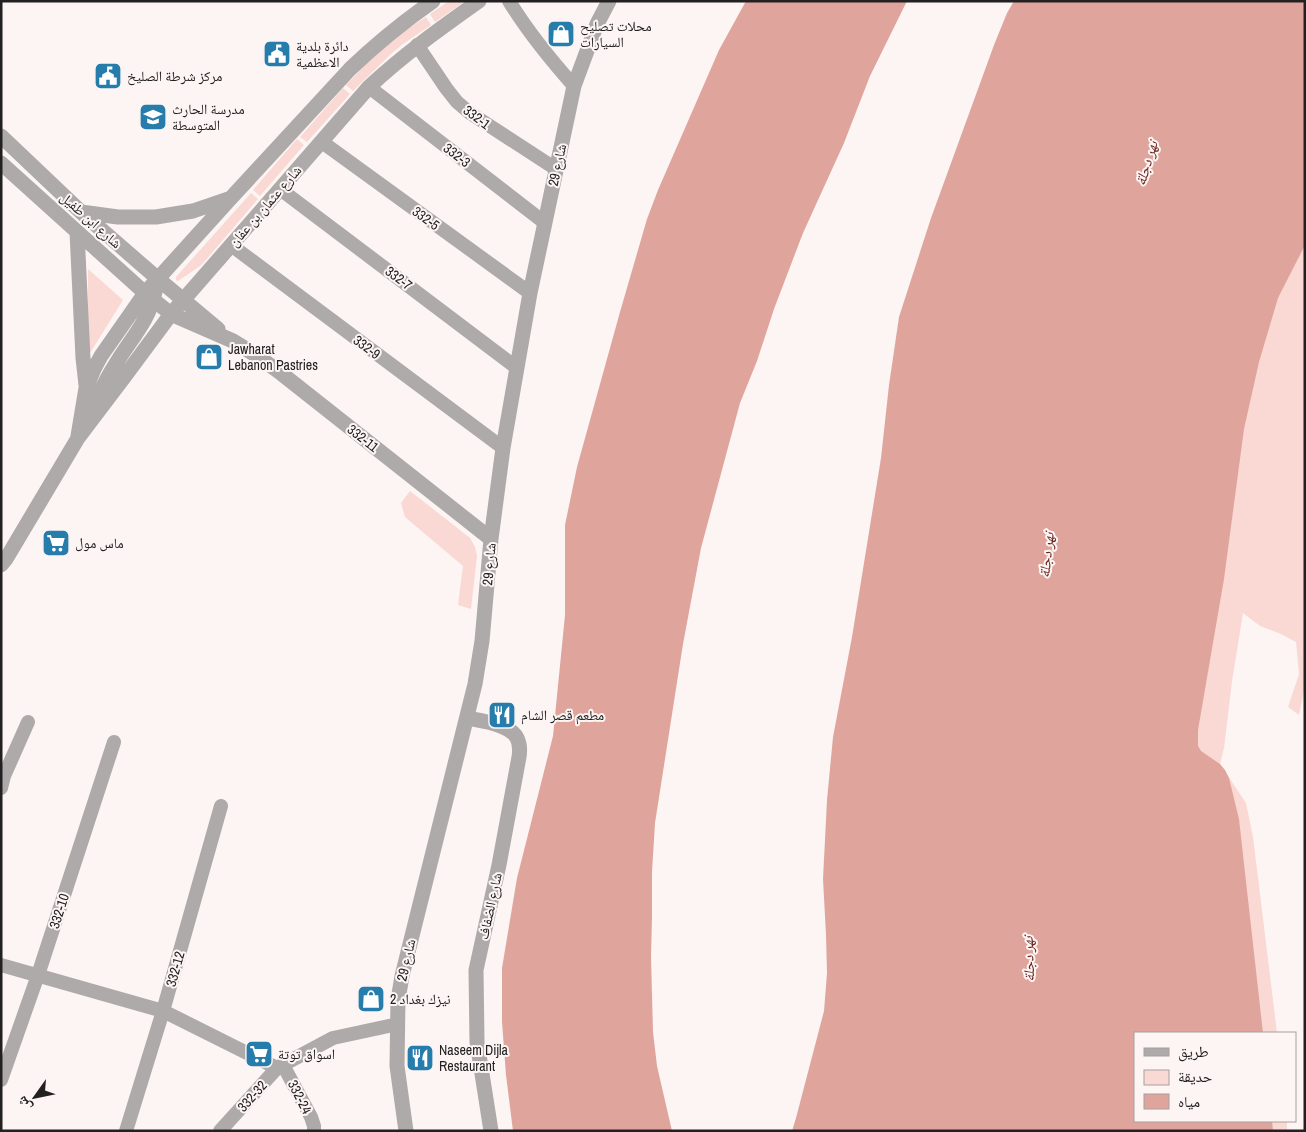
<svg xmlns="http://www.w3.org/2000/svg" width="1306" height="1132" font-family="'Archivo Narrow','Noto Naskh Arabic',sans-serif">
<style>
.green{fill:#fad8d3}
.water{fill:#dfa59d}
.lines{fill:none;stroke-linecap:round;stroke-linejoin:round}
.minor{stroke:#adaaa9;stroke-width:14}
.tertiary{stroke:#adaaa9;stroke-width:15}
.labels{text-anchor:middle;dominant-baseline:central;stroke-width:4;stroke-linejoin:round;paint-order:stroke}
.poi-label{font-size:14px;fill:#222020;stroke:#fcf5f4;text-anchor:start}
.street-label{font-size:14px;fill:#222020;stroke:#fcf5f4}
.water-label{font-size:15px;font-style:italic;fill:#6c2721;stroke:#fcf5f4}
</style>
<rect width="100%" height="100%" fill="#fcf5f4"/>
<path class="green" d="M 449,1 L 465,1 L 435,22 L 430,14 Z
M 426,17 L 431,25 L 403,44 L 392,53 L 353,91 L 346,85 L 371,59 L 398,35 Z
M 343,88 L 350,94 L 307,142 L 300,137 Z
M 297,139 L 304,145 L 260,196 L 253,190 Z
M 1305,183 L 1305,686 L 1299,715 L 1288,707 L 1299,674 L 1296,642 L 1281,634 L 1260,626 L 1243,613 L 1232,681 L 1224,748 L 1220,764 L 1246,803 L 1253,837 L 1277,1033 L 1219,1033 L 1189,775 L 1205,561 Z
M 251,193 L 258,199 L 205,261 L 200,266 L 178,281 L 176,280 L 176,277 Z
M 88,269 L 123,300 L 90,353 L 88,350 Z
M 410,491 L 470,538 L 475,547 L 477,556 L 471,609 L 458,605 L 463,566 L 405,517 L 401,503 Z
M 1228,1121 L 1287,1121 L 1287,1131 L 1233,1131 Z"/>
<path class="water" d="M 746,1 L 907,1 L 870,76 L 844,143 L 803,233 L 774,309 L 757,361 L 740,403 L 701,548 L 683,644 L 655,823 L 652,872 L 652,917 L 651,957 L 653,1032 L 657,1066 L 672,1131 L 513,1131 L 506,1075 L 502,1022 L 502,968 L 517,878 L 553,736 L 565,615 L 565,525 L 577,467 L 620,312 L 647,219 L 658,190 L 719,50 Z
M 1014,1 L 1305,1 L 1305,245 L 1278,298 L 1259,362 L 1244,429 L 1224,579 L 1198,730 L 1198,746 L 1201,751 L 1220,764 L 1225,770 L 1229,778 L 1239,819 L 1263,1033 L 1135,1033 L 1135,1121 L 1272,1121 L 1273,1131 L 792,1131 L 796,1118 L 824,1011 L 827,973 L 826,935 L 823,879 L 827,800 L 833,737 L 852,637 L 881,458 L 889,385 L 899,317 L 931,218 L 994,45 L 1007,13 Z"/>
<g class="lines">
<path class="minor" d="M 509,1 C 528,32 550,59 574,86
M 417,45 L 446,88 L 457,102 L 470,113 L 556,169
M 369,87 L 545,223
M 322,142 L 530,293
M 280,189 L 517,368
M 231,245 L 503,448
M 1,788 L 4,776 L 28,722
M 1,965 L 163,1011 L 277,1068
M 283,1065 L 311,1117 L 314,1126 L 314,1131
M 1,1080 L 38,975 L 114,742
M 126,1131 L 163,1011 L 221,806
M 220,1131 L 277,1068 L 333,1038 L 398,1024"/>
<path class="tertiary" d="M 1,136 L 81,212 L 157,278 L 218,329
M 1,163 L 145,293 L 171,314 L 233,341 L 259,357 L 282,374 L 491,539
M 81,212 L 118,217 L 156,217 L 193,211 L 228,199
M 77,232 L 83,358 L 86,385
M 94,405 C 100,393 106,379 114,367 C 128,342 149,322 155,292
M 78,436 L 86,388 L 94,369 L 101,356 L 145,293 L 230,199 L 350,69 C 376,44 403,22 433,1
M 1,565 L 6,559 L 78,438 L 125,376 L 171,314 L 369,87 C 403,55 441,28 479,1
M 467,718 C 481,721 510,724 517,738 C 520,744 520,751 519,757 L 499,865 L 476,970 L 477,1042 L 491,1131
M 406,1131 L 397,1066 L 398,1000 L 402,976 L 475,684 L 482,641 L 491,539 L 503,448 L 530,293 L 574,86 L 597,24 L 609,1"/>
</g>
<defs>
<symbol id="shop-square" viewBox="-11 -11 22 22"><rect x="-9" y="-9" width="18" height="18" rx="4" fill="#267dac" stroke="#fcf5f4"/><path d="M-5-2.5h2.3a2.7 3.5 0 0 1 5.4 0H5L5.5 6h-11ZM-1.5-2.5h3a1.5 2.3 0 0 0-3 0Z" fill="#fff"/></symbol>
<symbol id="civic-square" viewBox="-11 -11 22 22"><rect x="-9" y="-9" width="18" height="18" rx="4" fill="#267dac" stroke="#fcf5f4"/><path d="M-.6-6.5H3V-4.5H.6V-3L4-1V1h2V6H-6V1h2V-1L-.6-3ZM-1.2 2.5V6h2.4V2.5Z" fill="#fff"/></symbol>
<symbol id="school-square" viewBox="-11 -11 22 22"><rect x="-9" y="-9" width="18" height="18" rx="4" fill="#267dac" stroke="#fcf5f4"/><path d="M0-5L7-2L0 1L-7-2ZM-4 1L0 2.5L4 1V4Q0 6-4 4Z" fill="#fff"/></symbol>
<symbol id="supermarket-square" viewBox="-11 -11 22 22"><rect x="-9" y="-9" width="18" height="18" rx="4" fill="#267dac" stroke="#fcf5f4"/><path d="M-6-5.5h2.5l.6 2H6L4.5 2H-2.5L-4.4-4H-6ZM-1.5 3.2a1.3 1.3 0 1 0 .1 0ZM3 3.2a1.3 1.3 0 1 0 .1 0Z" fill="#fff"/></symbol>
<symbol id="restaurant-square" viewBox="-11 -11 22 22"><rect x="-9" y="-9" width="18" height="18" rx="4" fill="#267dac" stroke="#fcf5f4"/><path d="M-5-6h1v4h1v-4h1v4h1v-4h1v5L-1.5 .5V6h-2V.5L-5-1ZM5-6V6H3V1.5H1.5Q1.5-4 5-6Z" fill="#fff"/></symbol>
</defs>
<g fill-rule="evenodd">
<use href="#shop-square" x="545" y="18" width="32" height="32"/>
<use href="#civic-square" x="261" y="38" width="32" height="32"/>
<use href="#civic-square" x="92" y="60" width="32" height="32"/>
<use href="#school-square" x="137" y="101" width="32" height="32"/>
<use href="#shop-square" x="193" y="341" width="32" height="32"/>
<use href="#supermarket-square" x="40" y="527" width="32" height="32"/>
<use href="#restaurant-square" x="486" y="699" width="32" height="32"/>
<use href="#shop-square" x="355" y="983" width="32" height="32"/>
<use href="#supermarket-square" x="243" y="1038" width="32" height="32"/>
<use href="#restaurant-square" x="404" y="1042" width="32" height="32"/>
</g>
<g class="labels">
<g class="poi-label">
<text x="580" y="26">محلات تصليح<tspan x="580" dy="16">السيارات</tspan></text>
<text x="296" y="46">دائرة بلدية<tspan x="296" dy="16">الاعظمية</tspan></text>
<text x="127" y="76">مركز شرطة الصليخ</text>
<text x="172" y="109">مدرسة الحارث<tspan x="172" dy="16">المتوسطة</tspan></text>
<text x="228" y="349">Jawharat<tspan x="228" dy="16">Lebanon Pastries</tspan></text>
<text x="75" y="543">ماس مول</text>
<text x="521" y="715">مطعم قصر الشام</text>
<text x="390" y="999">نيزك بغداد 2</text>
<text x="439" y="1050">Naseem Dijla<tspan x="439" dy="16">Restaurant</tspan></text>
<text x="278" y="1054">اسواق توتة</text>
</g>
<g class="street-label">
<text transform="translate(477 117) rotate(37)">332-1</text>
<text transform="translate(457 155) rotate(38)">332-3</text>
<text transform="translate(557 165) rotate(-78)">شارع 29</text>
<text transform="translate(265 206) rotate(-49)">شارع عثمان بن عفان</text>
<text transform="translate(426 218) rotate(36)">332-5</text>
<text transform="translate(91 220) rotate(42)">شارع ابن طفيل</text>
<text transform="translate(399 278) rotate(37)">332-7</text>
<text transform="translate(367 347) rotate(37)">332-9</text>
<text transform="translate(363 438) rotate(38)">332-11</text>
<text transform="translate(489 564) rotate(-85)">شارع 29</text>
<text transform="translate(490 906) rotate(-78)">شارع الضفاف</text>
<text transform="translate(59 911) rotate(-72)">332-10</text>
<text transform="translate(406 960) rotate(-77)">شارع 29</text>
<text transform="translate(175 969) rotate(-74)">332-12</text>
<text transform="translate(252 1096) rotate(-48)">332-32</text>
<text transform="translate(300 1097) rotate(63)">332-24</text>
</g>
<g class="water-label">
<text transform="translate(1146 163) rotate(-73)">نهر دجلة</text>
<text transform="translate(1046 555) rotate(-84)">نهر دجلة</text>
<text transform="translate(1028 959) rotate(-92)">نهر دجلة</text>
</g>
</g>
<rect width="1306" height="1132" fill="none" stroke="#222020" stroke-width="5"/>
<rect x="1134" y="1032" width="162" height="90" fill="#fcf5f4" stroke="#a5a09f"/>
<rect x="1144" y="1048" width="25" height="8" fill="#adaaa9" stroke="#a5a09f"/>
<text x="1178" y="1057" font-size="15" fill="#222020">طريق</text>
<rect x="1144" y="1070" width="25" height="15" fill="#fad8d3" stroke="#a5a09f"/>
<text x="1178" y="1082" font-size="15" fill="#222020">حديقة</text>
<rect x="1144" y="1094" width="25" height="15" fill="#dfa59d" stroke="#a5a09f"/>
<text x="1178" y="1107" font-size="15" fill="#222020">مياه</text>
<g transform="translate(35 1097) rotate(237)" stroke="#fcf5f4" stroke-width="4" paint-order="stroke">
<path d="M0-4L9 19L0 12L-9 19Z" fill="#222020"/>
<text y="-8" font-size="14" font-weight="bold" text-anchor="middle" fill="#222020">ش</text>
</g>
</svg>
